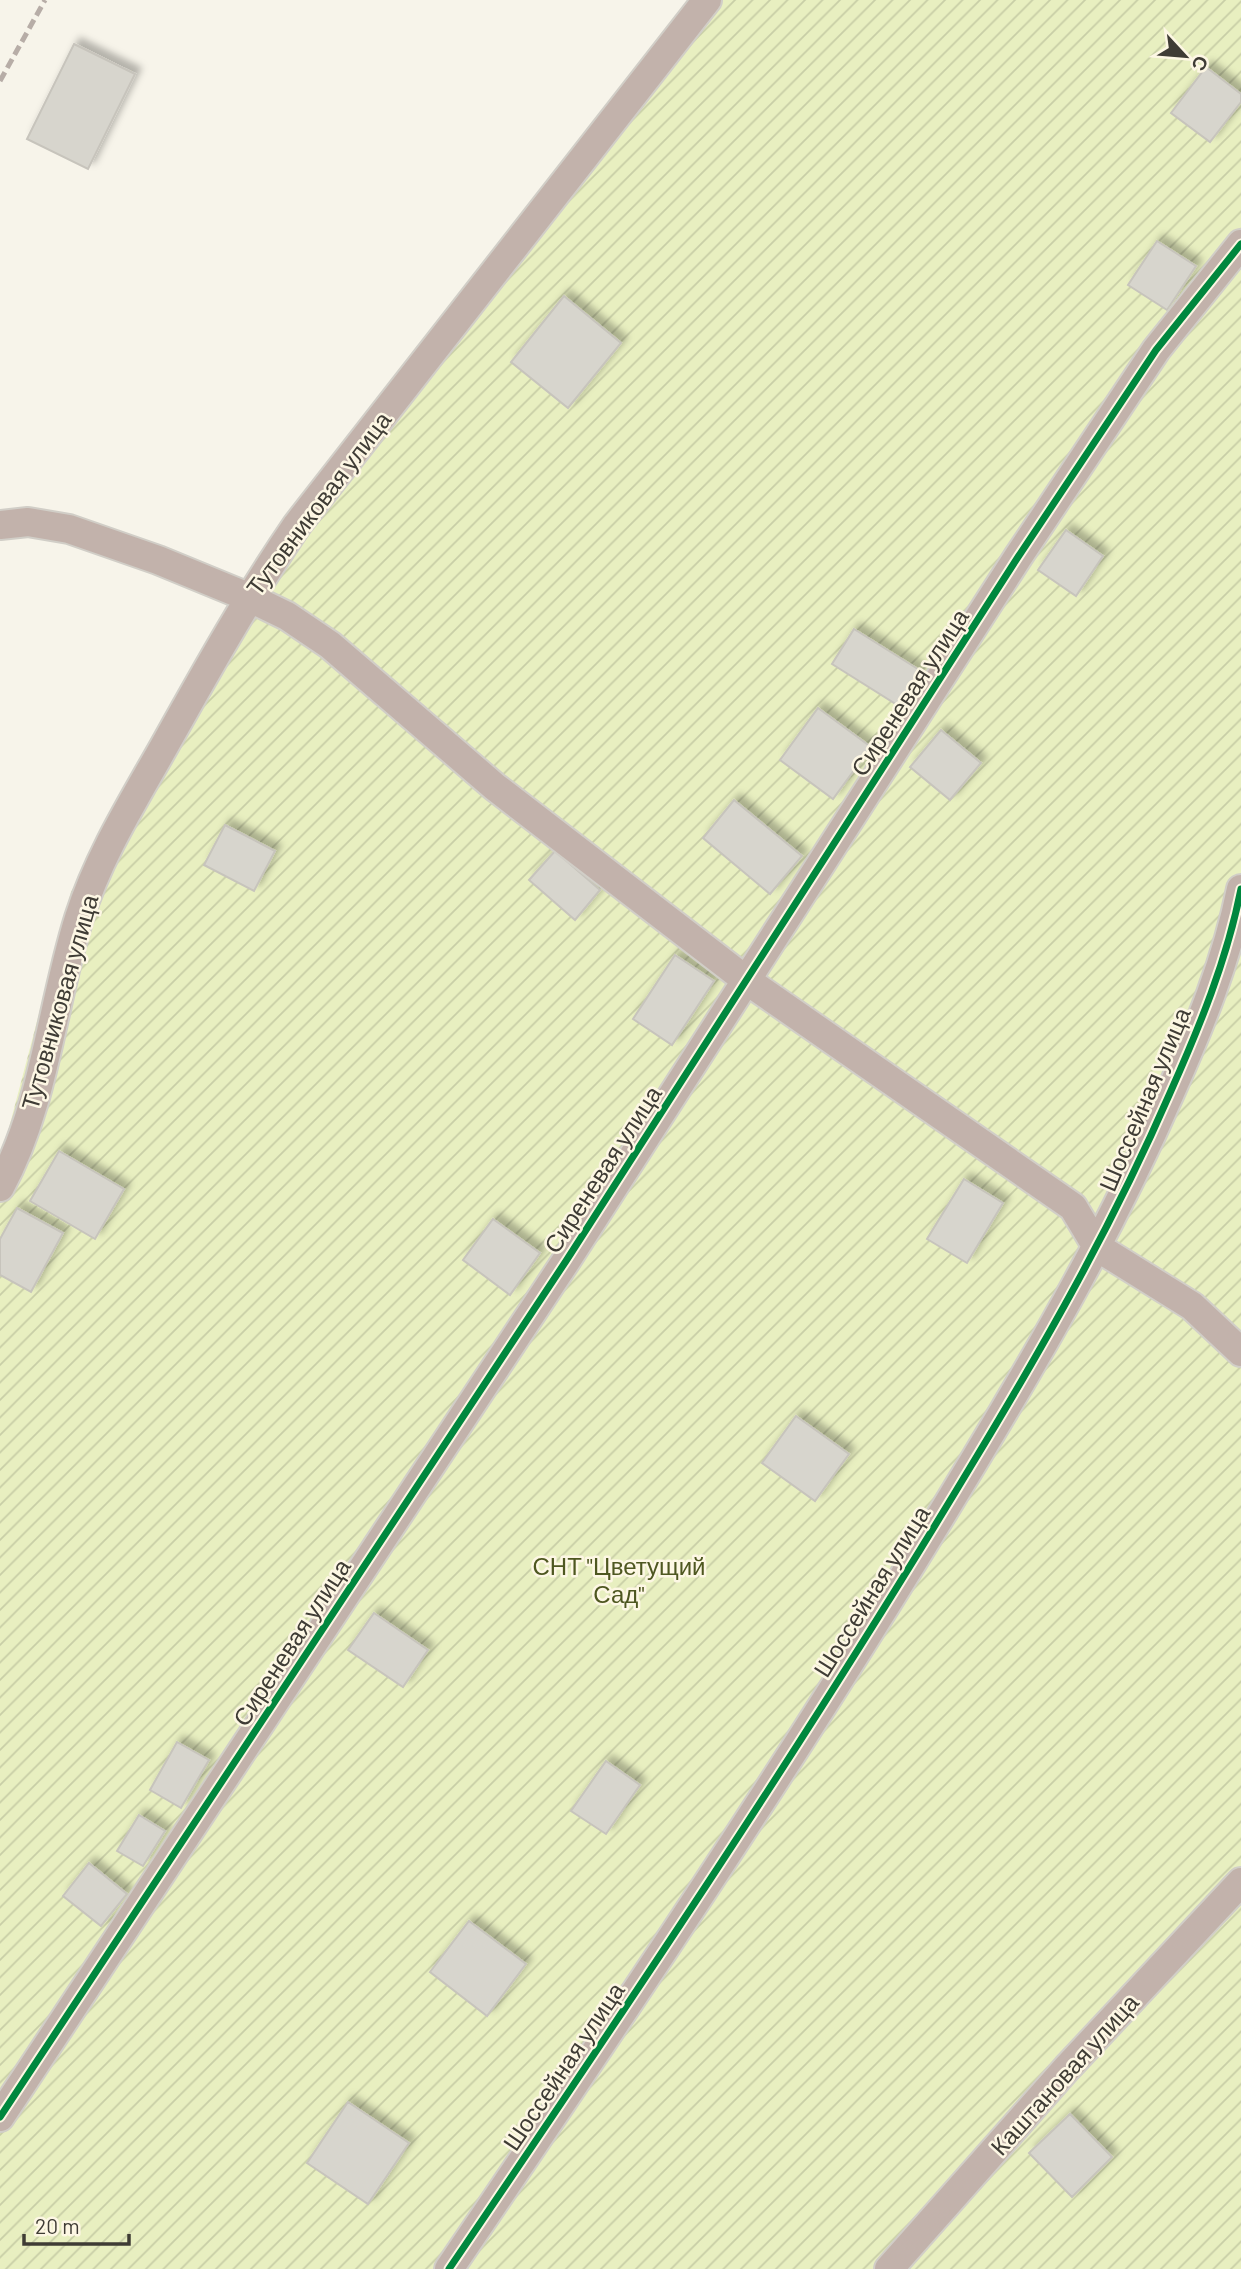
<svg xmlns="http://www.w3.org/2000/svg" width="1241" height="2269" font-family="Barlow,sans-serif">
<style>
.garden{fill:url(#garden-furrows)}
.building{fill:#d7d5cd;stroke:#c7c4bc;stroke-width:2;filter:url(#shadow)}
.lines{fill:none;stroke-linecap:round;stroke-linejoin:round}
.minor-casing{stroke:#d1cec7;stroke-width:32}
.minor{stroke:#c2b2ab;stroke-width:28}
.rail{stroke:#b7ada7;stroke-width:5;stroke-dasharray:10 5;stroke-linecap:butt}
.cycleway-casing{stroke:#fdf7e4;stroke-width:11}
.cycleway{stroke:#00873e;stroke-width:7}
.labels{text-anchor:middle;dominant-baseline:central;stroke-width:5;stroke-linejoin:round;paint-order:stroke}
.street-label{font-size:24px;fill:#3f3c35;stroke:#fdf7e4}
.park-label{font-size:24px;fill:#4e5720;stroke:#fdf7e4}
</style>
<defs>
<pattern id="garden-furrows" width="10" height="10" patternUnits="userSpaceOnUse" patternTransform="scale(1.75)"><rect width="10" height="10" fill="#e8efc0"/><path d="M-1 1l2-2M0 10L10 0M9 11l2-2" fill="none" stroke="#c8cea6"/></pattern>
<filter id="shadow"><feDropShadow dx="6" dy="-6" stdDeviation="3.5" flood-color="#0004"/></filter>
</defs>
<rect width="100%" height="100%" fill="#f7f4ea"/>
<path class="garden" d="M 694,0 L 1241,0 L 1241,2269 L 0,2269 L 0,1162 L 71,892 L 243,582 Z"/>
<path class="building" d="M 74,44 L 135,74 L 88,169 L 27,139 Z
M 1206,67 L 1241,94 L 1241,102 L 1210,142 L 1171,113 Z
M 1157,241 L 1196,266 L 1167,310 L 1128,285 Z
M 564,296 L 621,343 L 568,408 L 511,362 Z
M 1066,530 L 1103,556 L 1076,596 L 1038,570 Z
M 854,629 L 921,671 L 899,706 L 832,664 Z
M 818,708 L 871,747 L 833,799 L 780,760 Z
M 941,730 L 981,763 L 950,800 L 910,767 Z
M 734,800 L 802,856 L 770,894 L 703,838 Z
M 225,825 L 275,851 L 254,891 L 204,865 Z
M 555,851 L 600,890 L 575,920 L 529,880 Z
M 675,955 L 714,981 L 672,1045 L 633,1019 Z
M 59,1151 L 124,1189 L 95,1239 L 30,1201 Z
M 964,1179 L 1003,1203 L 967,1263 L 927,1239 Z
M 17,1208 L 63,1233 L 31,1292 L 0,1275 L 0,1239 Z
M 493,1219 L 540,1253 L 510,1295 L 463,1260 Z
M 796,1416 L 849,1454 L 815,1501 L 762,1463 Z
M 374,1613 L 428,1650 L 403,1687 L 348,1650 Z
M 177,1742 L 209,1760 L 181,1808 L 150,1790 Z
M 606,1761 L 640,1785 L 606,1834 L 571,1811 Z
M 139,1815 L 165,1831 L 143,1866 L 117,1851 Z
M 89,1863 L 127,1894 L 101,1926 L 63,1896 Z
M 469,1921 L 526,1964 L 487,2016 L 430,1972 Z
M 348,2102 L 409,2143 L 368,2204 L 307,2163 Z
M 1070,2114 L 1112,2157 L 1072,2197 L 1029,2153 Z"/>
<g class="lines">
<defs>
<path id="minor" d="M 0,525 L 28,522 L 69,529 L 158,560 L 248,597 L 287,616 L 330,645 L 495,787 L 746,980 L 1073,1207 L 1097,1247 L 1192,1306 L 1241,1352
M 0,1187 C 45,1104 51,1007 79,918 C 99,855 134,800 166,743 C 208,668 249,595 297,525 L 707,0
M 0,2117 L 566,1261 L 1018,557 L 1156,350 L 1241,244
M 449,2269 C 629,2004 809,1736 974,1461 C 1047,1340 1113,1224 1170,1093 C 1199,1028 1227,960 1241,889
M 889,2269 L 1067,2068 L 1241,1882"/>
</defs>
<use href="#minor" class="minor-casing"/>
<use href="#minor" class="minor"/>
<path class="rail" d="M 0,81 L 45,0"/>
<defs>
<path id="cycleway" d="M 0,2117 L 566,1261 L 1018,557 L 1156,350 L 1241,244
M 449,2269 C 629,2004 809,1736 974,1461 C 1047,1340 1113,1224 1170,1093 C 1199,1028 1227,960 1241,889"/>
</defs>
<use href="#cycleway" class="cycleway-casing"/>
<use href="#cycleway" class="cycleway"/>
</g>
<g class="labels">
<g class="street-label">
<text transform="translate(318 503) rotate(-53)">Тутовниковая улица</text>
<text transform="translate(909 692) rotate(-57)">Сиреневая улица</text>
<text transform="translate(59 1002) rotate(-74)">Тутовниковая улица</text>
<text transform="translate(1144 1099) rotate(-67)">Шоссейная улица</text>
<text transform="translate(602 1169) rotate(-57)">Сиреневая улица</text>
<text transform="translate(871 1591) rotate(-58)">Шоссейная улица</text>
<text transform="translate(291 1642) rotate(-57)">Сиреневая улица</text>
<text transform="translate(563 2066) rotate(-56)">Шоссейная улица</text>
<text transform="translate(1064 2074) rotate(-48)">Каштановая улица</text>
</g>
<g class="park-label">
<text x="619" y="1565">СНТ "Цветущий<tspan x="619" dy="28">Сад"</tspan></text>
</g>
</g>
<g transform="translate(1185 56) rotate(116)" stroke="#fdf7e4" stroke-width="5" paint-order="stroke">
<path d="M0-5L12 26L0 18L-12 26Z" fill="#3f3c35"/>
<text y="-10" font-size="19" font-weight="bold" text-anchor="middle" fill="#3f3c35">С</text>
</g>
<path d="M24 2234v10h105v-10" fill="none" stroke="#3f3c35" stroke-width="3.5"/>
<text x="35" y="2234" font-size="21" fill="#3f3c35" stroke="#fdf7e4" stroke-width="5" paint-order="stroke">20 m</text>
</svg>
